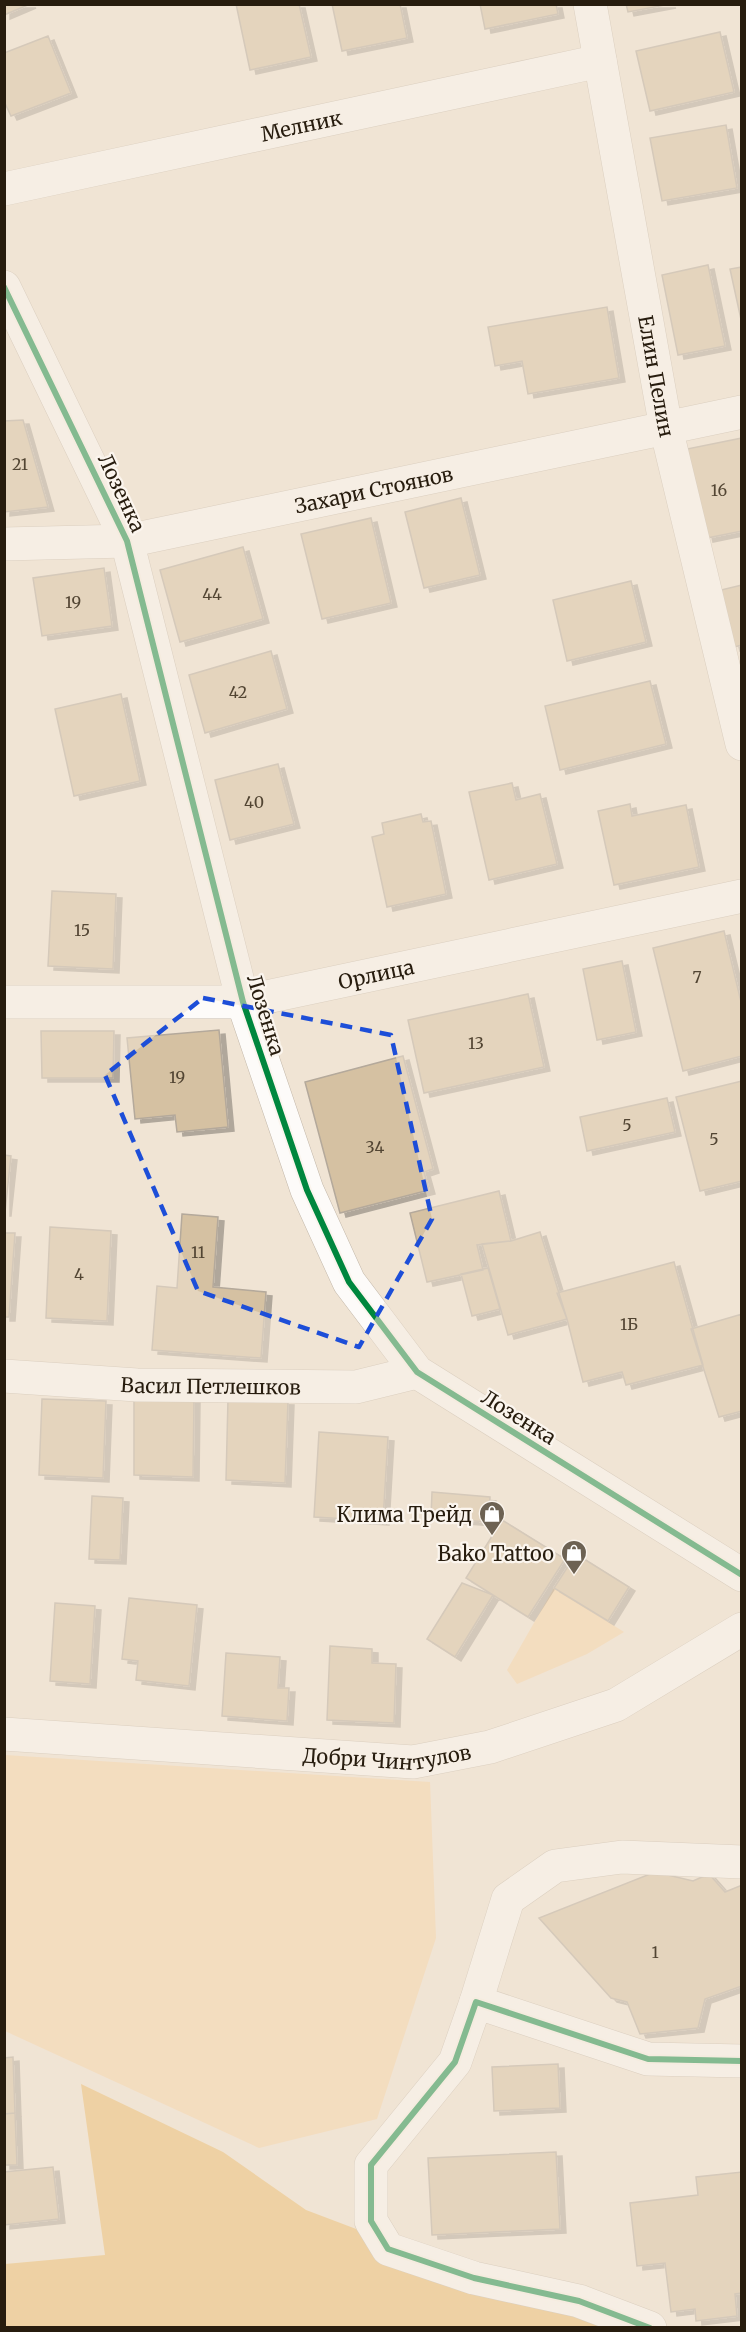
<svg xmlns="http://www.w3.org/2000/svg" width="746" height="2332" font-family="Merriweather,serif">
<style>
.green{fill:#f6d4a7}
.forest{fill:#ebbb6a}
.building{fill:#d5c1a2;stroke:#b4a99b;stroke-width:1.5;filter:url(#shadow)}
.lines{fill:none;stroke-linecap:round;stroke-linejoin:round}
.minor-casing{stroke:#c2b7a9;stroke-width:34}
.minor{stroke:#fdfbf9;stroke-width:33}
.cycleway-casing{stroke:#fbf5ee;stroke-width:10}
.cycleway{stroke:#00873e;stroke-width:6}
.marked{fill:none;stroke:#1d4ed8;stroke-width:4.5;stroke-dasharray:12 8;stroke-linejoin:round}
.labels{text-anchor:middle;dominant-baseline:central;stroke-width:4.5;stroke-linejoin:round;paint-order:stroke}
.number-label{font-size:16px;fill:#524533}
.street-label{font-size:20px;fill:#271c0e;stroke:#fbf5ee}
.poi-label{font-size:20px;fill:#271c0e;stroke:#fbf5ee;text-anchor:end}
</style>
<defs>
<filter id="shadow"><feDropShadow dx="6" dy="4" stdDeviation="0" flood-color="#0004"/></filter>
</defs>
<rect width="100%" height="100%" fill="#f0e4d4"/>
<path class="green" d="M 554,1588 L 624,1632 L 587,1654 L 517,1684 L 507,1670 Z
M 5,1755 L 430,1782 L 436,1938 L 377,2119 L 259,2148 L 5,2031 Z"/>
<path class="forest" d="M 81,2084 L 223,2152 L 306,2210 L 615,2327 L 5,2328 L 5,2264 L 105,2255 Z"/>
<path class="building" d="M 4,4 L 30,4 L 4,15 Z
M 236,4 L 299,4 L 311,57 L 250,70 Z
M 332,4 L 400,4 L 407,38 L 342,51 Z
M 480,4 L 556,4 L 558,14 L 485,29 Z
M 626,4 L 670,4 L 628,12 Z
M 720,32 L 734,92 L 650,111 L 636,51 Z
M 48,36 L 71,93 L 11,116 L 4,101 L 4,53 Z
M 726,125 L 737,188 L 662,201 L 650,138 Z
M 708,265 L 725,346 L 678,355 L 662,275 Z
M 742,267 L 742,324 L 730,269 Z
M 607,307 L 619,378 L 528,394 L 522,361 L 495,366 L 488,327 Z
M 23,420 L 48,507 L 4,512 L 4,421 Z
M 742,438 L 742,531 L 707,538 L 687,449 Z
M 461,498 L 480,575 L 424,588 L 405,512 Z
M 371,518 L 391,603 L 322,619 L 301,534 Z
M 243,547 L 263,619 L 180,642 L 160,570 Z
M 104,568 L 112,626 L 42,636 L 33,578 Z
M 631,581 L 646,642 L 567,661 L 553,600 Z
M 742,585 L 742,645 L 734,647 L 721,590 Z
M 271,651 L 287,709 L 205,733 L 189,675 Z
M 650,681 L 666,744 L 560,770 L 545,706 Z
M 121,694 L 140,781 L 74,796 L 55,709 Z
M 278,764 L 294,824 L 230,840 L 215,780 Z
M 512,783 L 516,800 L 540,794 L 557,864 L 489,880 L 469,792 Z
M 630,804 L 632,816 L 686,805 L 699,867 L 614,885 L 598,811 Z
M 421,814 L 423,822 L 431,821 L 446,894 L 387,907 L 372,837 L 384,834 L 382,823 Z
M 52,891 L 116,894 L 113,969 L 48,966 Z
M 724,931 L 742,1006 L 742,1056 L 683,1071 L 653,948 Z
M 622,961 L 636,1032 L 597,1040 L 583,969 Z
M 528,994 L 544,1067 L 424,1093 L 408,1020 Z
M 219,1030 L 228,1127 L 177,1132 L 175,1115 L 135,1119 L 127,1038 Z
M 41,1031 L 114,1031 L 113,1078 L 42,1078 Z
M 403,1056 L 433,1169 L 424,1172 L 429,1190 L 340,1213 L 305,1082 Z
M 742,1081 L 742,1181 L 700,1191 L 676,1097 Z
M 667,1098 L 675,1132 L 587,1151 L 580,1117 Z
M 4,1155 L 11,1156 L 5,1212 L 4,1212 Z
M 499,1191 L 511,1241 L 477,1245 L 483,1270 L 427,1282 L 410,1213 Z
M 182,1214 L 218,1217 L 213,1287 L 266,1292 L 261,1358 L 152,1350 L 157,1286 L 177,1288 Z
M 50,1227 L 111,1231 L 107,1321 L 46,1318 Z
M 540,1232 L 567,1319 L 508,1335 L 482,1244 L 511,1241 Z
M 4,1233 L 15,1233 L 9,1317 L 4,1317 Z
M 674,1262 L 703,1365 L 626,1385 L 622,1372 L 583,1382 L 567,1319 L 557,1293 Z
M 488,1268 L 500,1309 L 472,1316 L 461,1274 Z
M 742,1314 L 742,1411 L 719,1417 L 691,1329 Z
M 42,1399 L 106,1401 L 103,1478 L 39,1475 Z
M 134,1399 L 194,1399 L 193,1477 L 134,1475 Z
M 228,1399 L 288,1401 L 285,1483 L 226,1480 Z
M 319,1432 L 388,1437 L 383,1521 L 314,1517 Z
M 432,1492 L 490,1497 L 489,1522 L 431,1518 Z
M 92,1496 L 123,1498 L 120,1560 L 89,1559 Z
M 502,1520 L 565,1559 L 528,1617 L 466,1578 Z
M 576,1554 L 629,1587 L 608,1621 L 554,1588 Z
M 462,1583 L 493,1595 L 455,1657 L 427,1639 Z
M 129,1598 L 197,1605 L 189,1686 L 136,1680 L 138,1661 L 122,1659 Z
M 55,1603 L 95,1606 L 90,1684 L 50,1681 Z
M 330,1646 L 372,1649 L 372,1663 L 396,1664 L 394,1723 L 327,1720 Z
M 226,1653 L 280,1657 L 278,1688 L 289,1688 L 287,1721 L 222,1716 Z
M 655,1872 L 693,1881 L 709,1874 L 725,1892 L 742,1885 L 742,1986 L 705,1999 L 698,2028 L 640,2034 L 627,2002 L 611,1998 L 539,1918 Z
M 13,2057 L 15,2113 L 4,2114 L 4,2058 Z
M 558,2064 L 560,2108 L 494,2111 L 492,2067 Z
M 15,2113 L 17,2165 L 4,2165 L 4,2114 Z
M 556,2152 L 560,2229 L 432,2235 L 428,2158 Z
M 53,2167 L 59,2219 L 4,2225 L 4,2172 Z
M 742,2172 L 742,2293 L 735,2294 L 737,2316 L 696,2321 L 695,2309 L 671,2312 L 665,2263 L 637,2266 L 630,2203 L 698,2195 L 696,2177 Z"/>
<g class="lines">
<defs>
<g id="minor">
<path id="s1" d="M 590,4 L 666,428 L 742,744"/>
<path id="s2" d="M 4,189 L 600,61"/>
<path d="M 4,287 L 127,541 L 243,1002 L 307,1190 L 349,1282 L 417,1372 L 742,1575"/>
<path id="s3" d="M 4,544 L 127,541 L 742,412"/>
<path id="s4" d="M 4,1002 L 243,1002 L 742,896"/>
<path id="s5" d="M 4,1376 L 137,1385 L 356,1387 L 417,1372"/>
<path id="s6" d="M 4,1734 L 413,1762 L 490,1747 L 616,1705 L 742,1629"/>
<path d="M 476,2002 L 508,1899 L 555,1866 L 622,1857 L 742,1862"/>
<path d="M 650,2328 L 579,2301 L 474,2278 L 388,2249 L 371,2221 L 371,2165 L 455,2062 L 476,2002 L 648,2059 L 742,2061"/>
</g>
</defs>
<use href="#minor" class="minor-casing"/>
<use href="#minor" class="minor"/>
<defs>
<path id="cycleway" d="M 4,287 L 127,541 L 243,1002 L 307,1190 L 349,1282 L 417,1372 L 742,1575
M 650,2328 L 579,2301 L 474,2278 L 388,2249 L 371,2221 L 371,2165 L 455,2062 L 476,2002 L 648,2059 L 742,2061"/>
</defs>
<use href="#cycleway" class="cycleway-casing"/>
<use href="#cycleway" class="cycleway"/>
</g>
<path d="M0 0H746V2332H0ZM 203,998 L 391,1035 L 432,1219 L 359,1347 L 198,1291 L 105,1075 Z" fill="#f0e4d4" fill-opacity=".55" fill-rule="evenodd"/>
<path class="marked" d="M 203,998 L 391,1035 L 432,1219 L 359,1347 L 198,1291 L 105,1075 Z"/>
<defs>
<symbol id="shop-pin" viewBox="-11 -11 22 30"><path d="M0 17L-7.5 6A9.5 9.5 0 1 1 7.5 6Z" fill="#6d6253" stroke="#fbf5ee"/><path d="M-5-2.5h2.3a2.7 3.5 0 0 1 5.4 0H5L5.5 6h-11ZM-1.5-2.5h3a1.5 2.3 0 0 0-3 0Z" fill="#fff"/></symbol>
</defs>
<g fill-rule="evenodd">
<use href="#shop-pin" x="477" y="1499" width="30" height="40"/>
<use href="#shop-pin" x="559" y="1538" width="30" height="40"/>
</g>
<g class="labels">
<g class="number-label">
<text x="20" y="464">21</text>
<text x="719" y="490">16</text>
<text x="212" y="594">44</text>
<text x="73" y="602">19</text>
<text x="238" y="692">42</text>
<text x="254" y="802">40</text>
<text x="82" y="930">15</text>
<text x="697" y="977">7</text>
<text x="476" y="1043">13</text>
<text x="177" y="1077">19</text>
<text x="627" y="1125">5</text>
<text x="714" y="1139">5</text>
<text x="375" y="1147">34</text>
<text x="198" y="1252">11</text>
<text x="79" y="1274">4</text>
<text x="629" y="1324">1Б</text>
<text x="655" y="1952">1</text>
</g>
<g class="street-label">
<text stroke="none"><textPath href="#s2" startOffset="304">Мелник</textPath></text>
<text stroke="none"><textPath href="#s1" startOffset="378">Елин Пелин</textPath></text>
<text stroke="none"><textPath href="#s3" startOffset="375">Захари Стоянов</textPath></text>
<text transform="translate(122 493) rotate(65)">Лозенка</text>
<text stroke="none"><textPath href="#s4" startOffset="375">Орлица</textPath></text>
<text transform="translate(266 1015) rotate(73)">Лозенка</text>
<text stroke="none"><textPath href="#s5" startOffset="207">Васил Петлешков</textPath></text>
<text transform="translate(519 1417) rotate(32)">Лозенка</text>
<text stroke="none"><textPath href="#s6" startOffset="384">Добри Чинтулов</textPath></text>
</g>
<g class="poi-label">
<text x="472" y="1514">Клима Трейд</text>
<text x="554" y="1553">Bako Tattoo</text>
</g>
</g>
<rect width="746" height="2332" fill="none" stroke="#271c0e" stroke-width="12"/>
</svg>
